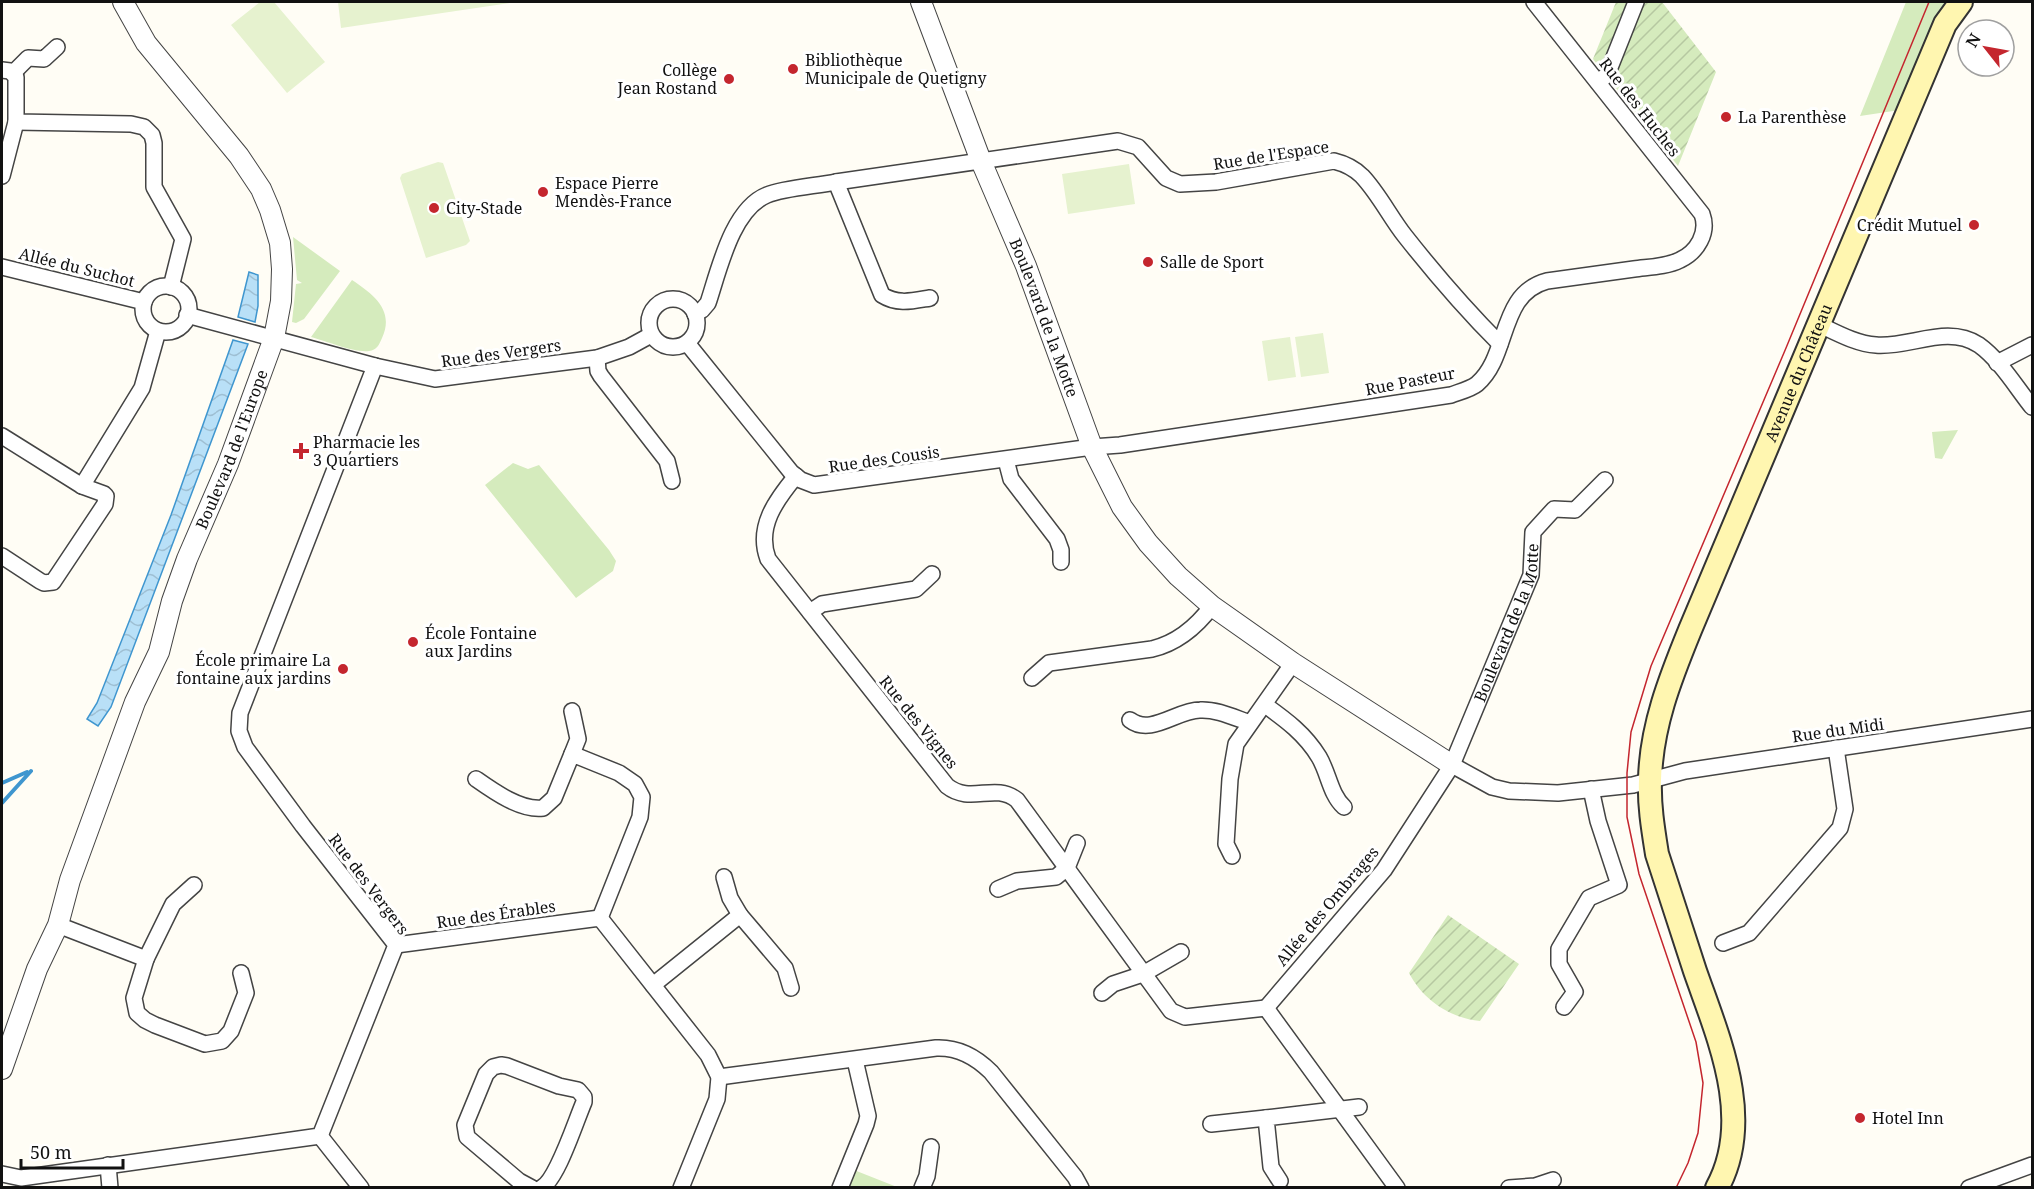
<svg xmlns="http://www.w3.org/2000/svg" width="2034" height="1189" font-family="'Noto Serif',serif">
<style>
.grass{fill:#d5ebbd}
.garden{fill:url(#garden-furrows)}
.pitch{fill:#e6f2cf}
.water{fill:url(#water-waves);stroke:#3f96cf;stroke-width:1.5}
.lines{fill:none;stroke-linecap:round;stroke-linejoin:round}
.stream{stroke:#3f96cf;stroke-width:4}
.minor-casing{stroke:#444;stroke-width:18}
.tertiary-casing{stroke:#444;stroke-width:22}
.secondary-casing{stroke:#333;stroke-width:26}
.minor{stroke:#fff;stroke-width:15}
.tertiary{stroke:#fff;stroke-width:20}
.secondary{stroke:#fff6b0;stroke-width:22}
.tram{stroke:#c4262e;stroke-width:1.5}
.poi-dot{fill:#c4262e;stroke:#fff;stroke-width:2}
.labels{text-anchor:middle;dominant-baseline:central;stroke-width:6;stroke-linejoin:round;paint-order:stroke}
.poi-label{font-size:16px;fill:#111;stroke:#fff;text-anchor:start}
.street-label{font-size:16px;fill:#111;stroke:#fff}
</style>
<defs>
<pattern id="garden-furrows" width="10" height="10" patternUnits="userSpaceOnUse" patternTransform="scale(1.5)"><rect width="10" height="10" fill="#d5ebbd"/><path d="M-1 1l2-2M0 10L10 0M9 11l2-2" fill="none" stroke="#b6c8a1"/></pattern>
<pattern id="water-waves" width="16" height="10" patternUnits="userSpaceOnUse" patternTransform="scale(1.5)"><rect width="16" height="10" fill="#b9e0f7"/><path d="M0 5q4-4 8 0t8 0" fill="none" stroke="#9ebfd3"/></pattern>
</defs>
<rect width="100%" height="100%" fill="#fffdf5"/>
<path class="grass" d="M 1906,2 L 1945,2 L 1900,110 L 1860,116 Z
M 293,237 L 340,271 L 304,319 L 296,323 L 292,322 L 296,284 L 302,283 L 297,280 Z
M 352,280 C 373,294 395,310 382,338 C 379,345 377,350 369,351 C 355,353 326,341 311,337 Z
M 1958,430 L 1942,459 L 1935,458 L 1932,432 Z
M 513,463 L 528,469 L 539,465 L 609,550 L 616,561 L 613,571 L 576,598 L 485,485 Z
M 854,1170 L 897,1187 L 847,1188 Z"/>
<path class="garden" d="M 1616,2 L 1662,2 L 1716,72 L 1678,166 L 1593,59 Z
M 1448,915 L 1519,964 L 1480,1021 C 1450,1018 1423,1000 1409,973 Z"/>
<path class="pitch" d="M 260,2 L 274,2 L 325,62 L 287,93 L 231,25 Z
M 338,2 L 516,2 L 341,28 Z
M 438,162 L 443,163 L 470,241 L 466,245 L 426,258 L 400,178 L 402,174 Z
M 1129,164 L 1135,204 L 1068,214 L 1062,174 Z
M 1323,333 L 1329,373 L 1301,377 L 1295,337 Z
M 1290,337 L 1296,377 L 1268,381 L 1262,341 Z"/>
<path class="water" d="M 249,272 L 258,275 L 258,306 L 255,322 L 238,317 Z
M 233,340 L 248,344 L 111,707 L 98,726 L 87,719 L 97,703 L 171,515 Z"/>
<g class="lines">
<path class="stream" d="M 2,783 L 27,772
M 2,803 L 31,771"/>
<defs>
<g id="minor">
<path d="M 2,70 L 10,71 L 16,77 L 16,122 L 131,124 L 144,127 L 152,135 L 154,143 L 154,187 L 183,239 L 171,287"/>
<path d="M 13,73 L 28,58 L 44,59 L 57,47"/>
<path d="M 1598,82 L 1607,75 L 1636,2"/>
<path d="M 2,176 L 16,122"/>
<path d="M 836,182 L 1118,141 L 1138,147 L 1166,178 L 1180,184 L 1216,182 L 1334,161 C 1346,164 1354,168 1362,176 C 1379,194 1390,217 1405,236 C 1435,274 1466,310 1500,344"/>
<path d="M 2,267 L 144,302"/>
<circle cx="166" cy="309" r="23"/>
<circle cx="673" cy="323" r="24"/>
<path d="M 695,314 L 702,310 L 708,303 C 719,270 732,209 767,195 C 784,188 816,186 836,182 L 882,295 C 898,305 912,301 930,298"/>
<path d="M 187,315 L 375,366 L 435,379 L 597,358 L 629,347 L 651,335"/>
<path d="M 1820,325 C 1837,333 1857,344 1876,345 C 1910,348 1947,324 1979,345 C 2000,360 2016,387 2032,407"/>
<path d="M 687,343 L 791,472 L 801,480 L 814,485 L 1092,447 L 1120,445 L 1451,395 C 1459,392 1471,389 1477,384 C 1510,356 1498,294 1547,281 C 1576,277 1605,273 1634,269 C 1649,267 1666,267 1680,260 C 1697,252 1709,233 1702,214 L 1534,2"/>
<path d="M 597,358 L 598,371 L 601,376 L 667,461 L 672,481"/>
<path d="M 1997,363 L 2032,345"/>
<path d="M 2,436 L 82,486 L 142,388 L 158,331"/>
<path d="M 1006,460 L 1011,479 L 1057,539 L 1061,550 L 1061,562"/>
<path d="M 796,476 C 776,500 756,527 768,559 L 947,786 C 971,805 994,782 1017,800 L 1171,1011 L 1185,1017 L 1266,1008 L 1397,1188"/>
<path d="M 2,556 L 40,581 L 44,583 L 53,582 L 105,504 L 106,496 L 104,494 L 82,486"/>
<path d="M 810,612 L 822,604 L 916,589 L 932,574"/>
<path d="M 1032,678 L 1049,663 L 1152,649 C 1177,643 1197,626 1212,606"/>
<path d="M 1265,705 C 1286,720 1305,734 1319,757 C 1329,774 1330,794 1344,807"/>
<path d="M 572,711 L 578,739 L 572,754"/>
<path d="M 1130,720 C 1151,736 1177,710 1200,710 C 1217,709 1235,718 1250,723"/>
<path d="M 1452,765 L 1492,787 L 1509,791 L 1558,793 L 1633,785 L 1685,771 L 2032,719"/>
<path d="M 476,779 C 493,791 521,811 543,808 L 554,798 L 572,754 L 619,773 L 635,784 L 642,797 L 640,817 L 600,918"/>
<path d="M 1232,856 L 1226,844 L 1230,779 L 1236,744 L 1293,663"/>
<path d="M 724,877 L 730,898 L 740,915"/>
<path d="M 998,889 L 1017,881 L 1056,877 L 1067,868 L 1077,843"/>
<path d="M 58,925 L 146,959 L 134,998 L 137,1013 L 145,1020 L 155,1025 L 205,1044 L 222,1041 L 231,1031 L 246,993 L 241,973"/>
<path d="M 1723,943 L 1749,933 L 1840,828 L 1845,809 L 1836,748"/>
<path d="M 396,945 L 600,918 L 708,1055 L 719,1077 L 717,1099 L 681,1188"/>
<path d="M 146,959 L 173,904 L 194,885"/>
<path d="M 653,985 L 740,915 L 785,968 L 791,988"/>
<path d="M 1102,993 L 1113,984 L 1143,974 L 1181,952"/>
<path d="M 1564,1007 L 1575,992 L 1559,964 L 1559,949 L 1589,898 L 1619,885 L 1598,821 L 1591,789"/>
<path id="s1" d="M 1266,1008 L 1384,870 L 1452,765 L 1531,575 L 1533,532 L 1554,509 L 1575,510 L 1605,480"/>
<path d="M 719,1077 L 936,1048 C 958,1047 976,1057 991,1072 L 1075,1177 L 1081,1188"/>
<path d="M 1211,1124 L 1266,1118"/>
<path d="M 320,1136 L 361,1188"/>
<path d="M 108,1165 L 110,1188"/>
<path d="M 2,1174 L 21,1178 L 320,1136 L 396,945 L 303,826 L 245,747 L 239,731 L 240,713 L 375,366"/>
<path d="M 1280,1181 L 1271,1167 L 1266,1118 L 1359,1107"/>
<path d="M 532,1188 L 519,1181 L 467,1137 L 465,1125 L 486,1074 L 493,1067 L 501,1065 L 507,1066 L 559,1086 L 578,1090 L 584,1097 L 584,1102 C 576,1120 557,1181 541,1188"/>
<path d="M 840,1188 L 866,1124 L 868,1116 L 855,1060"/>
<path d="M 922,1188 L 927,1176 L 931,1147"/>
<path d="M 1509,1188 L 1535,1186 L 1553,1180"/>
<path d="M 1969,1188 L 2032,1165"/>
</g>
<g id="tertiary">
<path id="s2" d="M 921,2 L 981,161 L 1026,266 L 1092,447 L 1122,507 L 1148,543 L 1178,576 L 1212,606 L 1293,663 L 1452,765"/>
<path id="s3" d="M 2,1069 L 37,969 L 58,925 L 70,880 L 135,702 L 159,652 L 172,601 L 187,559 L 228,464 L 274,338 L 281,301 L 282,269 L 280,243 L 270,210 L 261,189 L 239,156 L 146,43 L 123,2"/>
</g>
<g id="secondary">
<path id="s4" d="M 1717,1188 C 1755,1119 1718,1037 1695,971 C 1682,932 1670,893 1657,854 C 1653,829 1649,805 1650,780 C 1651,727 1670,679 1690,630 L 1945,24 L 1961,2"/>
</g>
</defs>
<use href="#minor" class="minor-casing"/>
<use href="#tertiary" class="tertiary-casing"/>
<use href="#secondary" class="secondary-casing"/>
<use href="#minor" class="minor"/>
<use href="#tertiary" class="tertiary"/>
<use href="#secondary" class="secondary"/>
<path class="tram" d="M 1676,1188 L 1688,1163 L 1698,1133 L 1703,1083 L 1696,1042 L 1639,874 L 1627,817 L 1627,773 L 1631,732 L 1651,666 L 1786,348 L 1929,2"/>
</g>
<g class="poi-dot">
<circle cx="793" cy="69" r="6"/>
<circle cx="729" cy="79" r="6"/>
<circle cx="1726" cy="117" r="6"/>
<circle cx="543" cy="192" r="6"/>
<circle cx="434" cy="208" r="6"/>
<circle cx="1974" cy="225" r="6"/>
<circle cx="1148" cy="262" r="6"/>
<path d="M298 442h6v6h6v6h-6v6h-6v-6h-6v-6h6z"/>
<circle cx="413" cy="642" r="6"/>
<circle cx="343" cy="669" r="6"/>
<circle cx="1860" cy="1118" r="6"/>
</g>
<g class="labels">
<g class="poi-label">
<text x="805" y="60">Bibliothèque<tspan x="805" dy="18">Municipale de Quetigny</tspan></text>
<text x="717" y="70" text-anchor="end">Collège<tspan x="717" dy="18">Jean Rostand</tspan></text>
<text x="1738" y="117">La Parenthèse</text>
<text x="555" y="183">Espace Pierre<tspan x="555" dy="18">Mendès-France</tspan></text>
<text x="446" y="208">City-Stade</text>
<text x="1962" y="225" text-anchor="end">Crédit Mutuel</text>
<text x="1160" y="262">Salle de Sport</text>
<text x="313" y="442">Pharmacie les<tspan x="313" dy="18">3 Quartiers</tspan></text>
<text x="425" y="633">École Fontaine<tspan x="425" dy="18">aux Jardins</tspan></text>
<text x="331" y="660" text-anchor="end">École primaire La<tspan x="331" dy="18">fontaine aux jardins</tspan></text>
<text x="1872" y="1118">Hotel Inn</text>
</g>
<g class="street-label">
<text transform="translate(1640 107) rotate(52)">Rue des Huches</text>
<text transform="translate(1271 155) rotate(-9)">Rue de l'Espace</text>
<text transform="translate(77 267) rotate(14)">Allée du Suchot</text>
<text stroke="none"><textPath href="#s2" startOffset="339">Boulevard de la Motte</textPath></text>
<text transform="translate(501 353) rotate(-8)">Rue des Vergers</text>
<text stroke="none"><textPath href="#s4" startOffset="858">Avenue du Château</textPath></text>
<text transform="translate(1410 381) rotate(-11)">Rue Pasteur</text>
<text stroke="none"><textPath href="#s3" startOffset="662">Boulevard de l'Europe</textPath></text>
<text transform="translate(884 459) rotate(-8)">Rue des Cousis</text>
<text stroke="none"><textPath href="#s1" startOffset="460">Boulevard de la Motte</textPath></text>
<text transform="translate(919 722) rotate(51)">Rue des Vignes</text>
<text transform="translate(1838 730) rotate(-8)">Rue du Midi</text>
<text transform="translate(369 884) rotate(53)">Rue des Vergers</text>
<text transform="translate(1327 906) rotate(-50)">Allée des Ombrages</text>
<text transform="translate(496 914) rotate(-8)">Rue des Érables</text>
</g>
</g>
<rect width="2034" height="1189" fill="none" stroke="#111111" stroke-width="6"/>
<g transform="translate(1986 48) rotate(301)"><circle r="28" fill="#ffffff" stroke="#a0a0a0" stroke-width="1.5"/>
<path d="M0-4.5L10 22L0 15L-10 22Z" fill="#c4262e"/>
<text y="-9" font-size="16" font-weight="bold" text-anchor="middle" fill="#111111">N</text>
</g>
<path d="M21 1159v9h102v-9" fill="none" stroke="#111111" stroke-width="3"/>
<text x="30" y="1159" font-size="18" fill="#111111" stroke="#ffffff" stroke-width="4.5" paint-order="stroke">50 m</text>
</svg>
